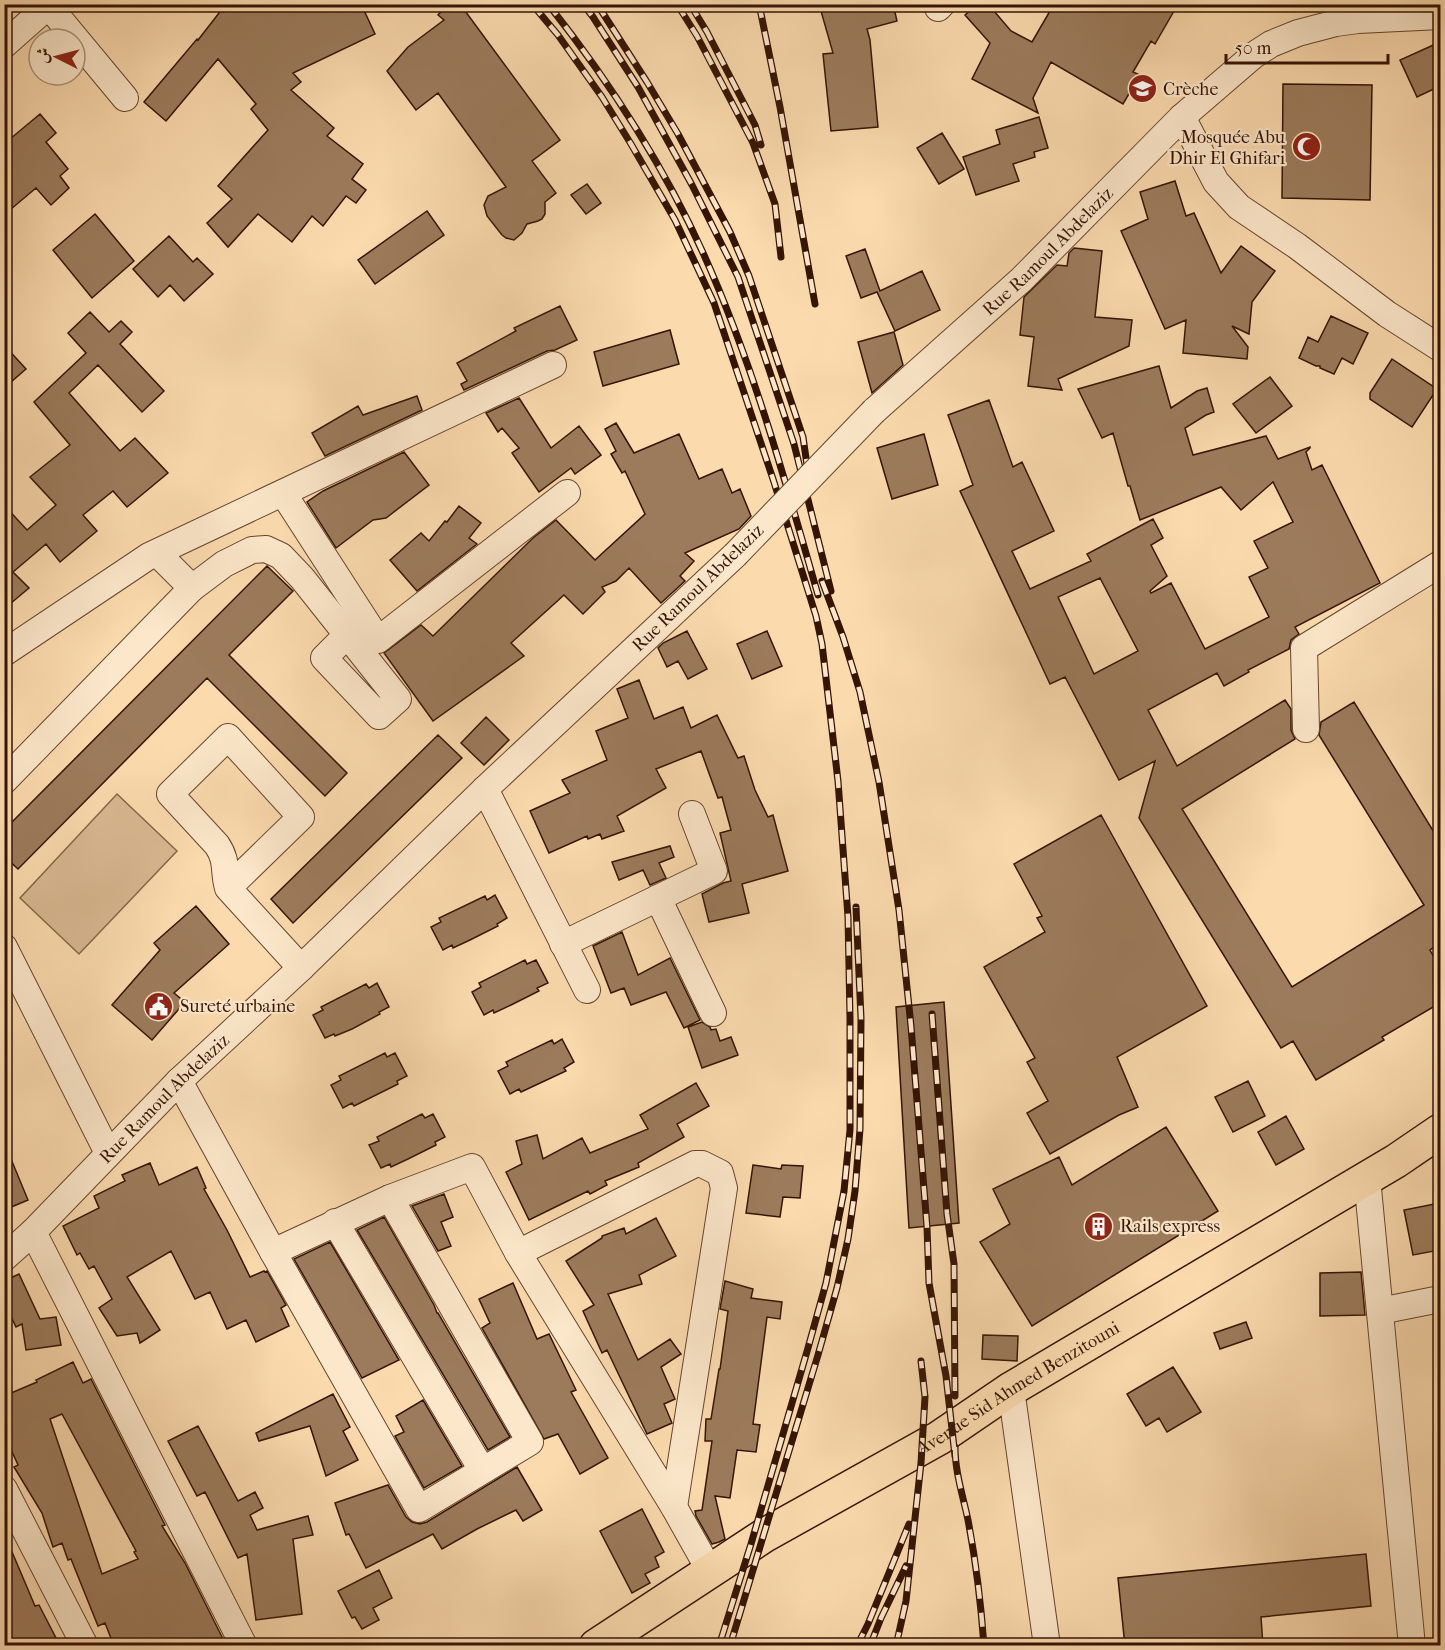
<svg xmlns="http://www.w3.org/2000/svg" width="1445" height="1650" font-family="'IM FELL French Canon',Amiri,serif">
<style>
.green{fill:#d9b891;stroke:#87664a;stroke-width:1.5}
.building{fill:#9c7b5c;stroke:#351404;stroke-width:1.5;fill-rule:evenodd}
.lines{fill:none;stroke-linecap:round;stroke-linejoin:round}
.minor-casing{stroke:#66462e;stroke-width:28}
.major-casing{stroke:#351404;stroke-width:36}
.minor{stroke:#fce7ca;stroke-width:26}
.major{stroke:#fbdaae;stroke-width:33}
.rail-casing{stroke:#351404;stroke-width:7}
.rail{stroke:#fce7ca;stroke-width:4.5;stroke-dasharray:14;stroke-linecap:butt}
.minor-bridge-casing{stroke:#66462e;stroke-width:28;stroke-linecap:butt}
.minor-bridge{stroke:#fce7ca;stroke-width:26}
.labels{text-anchor:middle;dominant-baseline:central;stroke-width:4.5;stroke-linejoin:round;paint-order:stroke}
.poi-label{font-size:18px;fill:#351404;stroke:#fce7ca;text-anchor:start}
.street-label{font-size:18px;fill:#351404;stroke:#fce7ca}
</style>
<rect width="100%" height="100%" fill="#fbdaae"/>
<filter id="stains"><feTurbulence type="fractalNoise" baseFrequency=".00333" numOctaves="4"/><feColorMatrix values="0 0 0 0 .2 0 0 0 0 .09 0 0 0 0 .02 0 0 0 .5 -.17"/></filter>
<radialGradient id="worn" r=".72"><stop offset=".6" stop-color="#630" stop-opacity="0"/><stop offset="1" stop-color="#630" stop-opacity=".3"/></radialGradient>
<path class="green" d="M 117,794 L 177,851 L 79,954 L 20,898 Z"/>
<path class="building" d="M 226,4 L 361,4 L 375,34 L 293,73 L 301,82 L 291,90 L 334,128 L 327,136 L 363,164 L 352,179 L 366,190 L 356,203 L 346,196 L 323,226 L 312,216 L 292,242 L 258,214 L 228,247 L 207,223 L 232,199 L 218,186 L 268,130 L 251,109 L 256,104 L 218,59 L 166,121 L 144,102 L 197,39 L 198,40 Z
M 448,4 L 460,4 L 560,140 L 532,161 L 556,193 L 545,202 L 545,214 L 542,219 L 538,221 L 527,224 L 522,233 L 514,240 L 506,238 L 502,235 L 487,216 L 484,205 L 488,196 L 506,187 L 438,93 L 416,110 L 387,71 L 408,47 L 444,20 L 438,15 Z
M 819,4 L 893,4 L 897,21 L 867,29 L 870,40 L 878,127 L 831,131 L 823,54 L 833,53 Z
M 977,4 L 988,4 L 1011,31 L 1032,42 L 1054,4 L 1178,4 L 1155,44 L 1151,41 L 1133,72 L 1140,75 L 1123,104 L 1051,62 L 1033,98 L 1038,113 L 972,79 L 990,43 L 965,15 Z
M 1440,42 L 1440,86 L 1417,97 L 1400,60 Z
M 1283,84 L 1372,85 L 1370,200 L 1282,198 Z
M 40,114 L 56,133 L 46,142 L 68,169 L 60,176 L 69,188 L 51,205 L 36,188 L 4,215 L 4,144 Z
M 1039,117 L 1048,148 L 1034,152 L 1035,157 L 1013,164 L 1019,181 L 976,195 L 963,157 L 1000,144 L 996,130 Z
M 942,133 L 964,169 L 939,184 L 917,148 Z
M 1175,181 L 1186,216 L 1194,213 L 1221,273 L 1241,246 L 1275,271 L 1252,302 L 1249,334 L 1232,326 L 1248,347 L 1247,359 L 1183,353 L 1186,320 L 1165,329 L 1121,231 L 1148,219 L 1140,192 Z
M 587,184 L 601,203 L 586,214 L 571,195 Z
M 427,211 L 444,235 L 375,284 L 358,260 Z
M 95,214 L 134,261 L 92,298 L 53,250 Z
M 169,236 L 193,262 L 197,258 L 213,274 L 184,301 L 170,285 L 158,297 L 133,269 Z
M 1074,248 L 1102,251 L 1095,317 L 1132,320 L 1129,346 L 1058,379 L 1062,390 L 1028,386 L 1034,337 L 1020,335 L 1024,297 L 1057,265 L 1067,266 L 1069,253 Z
M 865,249 L 880,291 L 922,271 L 940,310 L 895,331 L 877,292 L 861,298 L 846,256 Z
M 560,306 L 577,340 L 555,350 L 547,351 L 464,390 L 461,384 L 467,381 L 457,363 L 516,331 L 514,328 Z
M 90,312 L 109,332 L 121,321 L 132,332 L 120,344 L 164,391 L 142,412 L 98,365 L 69,393 L 120,451 L 135,438 L 168,473 L 127,507 L 113,491 L 83,515 L 97,531 L 60,562 L 46,544 L 13,572 L 29,588 L 4,609 L 4,505 L 27,530 L 56,505 L 30,477 L 70,445 L 34,402 L 86,353 L 68,333 Z
M 1331,316 L 1368,333 L 1353,364 L 1342,358 L 1334,374 L 1320,368 L 1320,366 L 1316,366 L 1299,358 L 1308,337 L 1318,342 Z
M 670,330 L 679,364 L 603,386 L 594,352 Z
M 894,332 L 903,365 L 872,393 L 858,342 Z
M 4,345 L 26,369 L 4,388 Z
M 1392,359 L 1437,389 L 1412,427 L 1370,399 L 1370,393 Z
M 1159,366 L 1171,408 L 1197,391 L 1207,388 L 1214,412 L 1206,415 L 1185,428 L 1193,455 L 1266,436 L 1278,459 L 1310,447 L 1310,448 L 1306,452 L 1312,470 L 1322,465 L 1380,583 L 1295,627 L 1299,634 L 1291,640 L 1289,649 L 1248,670 L 1249,672 L 1224,686 L 1217,673 L 1148,710 L 1177,766 L 1285,700 L 1291,709 L 1291,730 L 1295,739 L 1182,809 L 1292,987 L 1424,905 L 1319,735 L 1321,722 L 1354,702 L 1440,842 L 1440,943 L 1430,950 L 1440,968 L 1440,1003 L 1382,1037 L 1384,1040 L 1316,1080 L 1293,1041 L 1281,1048 L 1139,818 L 1155,761 L 1119,780 L 1065,677 L 1050,684 L 960,491 L 973,485 L 948,415 L 989,400 L 1013,467 L 1022,462 L 1054,531 L 1012,551 L 1030,589 L 1091,561 L 1087,554 L 1153,519 L 1163,538 L 1151,545 L 1167,576 L 1150,591 L 1151,593 L 1171,583 L 1205,649 L 1269,617 L 1249,577 L 1268,568 L 1254,541 L 1293,522 L 1273,482 L 1241,510 L 1221,487 L 1140,520 L 1130,486 L 1128,486 L 1113,433 L 1102,438 L 1078,389 ZM 1100,578 L 1138,651 L 1094,674 L 1058,597 Z
M 1270,377 L 1292,406 L 1256,433 L 1233,404 Z
M 417,396 L 422,410 L 325,456 L 312,433 L 358,406 L 363,415 Z
M 519,398 L 551,448 L 579,426 L 601,455 L 575,474 L 571,468 L 539,492 L 512,453 L 519,448 L 502,428 L 498,432 L 486,413 Z
M 616,423 L 634,453 L 679,434 L 699,479 L 722,469 L 732,493 L 740,489 L 751,516 L 739,529 L 685,553 L 694,561 L 680,576 L 685,581 L 661,603 L 629,568 L 616,581 L 602,587 L 605,592 L 583,614 L 564,595 L 511,643 L 524,656 L 433,721 L 384,653 L 421,625 L 433,636 L 533,538 L 556,520 L 595,560 L 645,514 L 625,471 L 622,473 L 611,454 L 616,451 L 605,429 Z
M 924,434 L 938,485 L 892,499 L 877,448 Z
M 404,452 L 429,485 L 386,518 L 373,520 L 336,548 L 307,502 L 323,491 Z
M 459,506 L 481,523 L 469,538 L 477,544 L 417,591 L 390,560 L 421,533 L 429,541 L 445,521 L 447,522 Z
M 267,566 L 293,591 L 229,655 L 347,773 L 325,796 L 207,678 L 18,869 L 4,856 L 4,830 Z
M 687,631 L 707,669 L 688,679 L 678,661 L 667,667 L 658,648 L 663,643 Z
M 767,631 L 782,666 L 752,679 L 737,644 Z
M 639,680 L 654,719 L 683,707 L 691,728 L 717,715 L 738,758 L 744,756 L 755,790 L 768,817 L 773,815 L 788,871 L 742,884 L 749,913 L 709,922 L 702,894 L 723,883 L 731,881 L 720,833 L 731,830 L 722,797 L 718,798 L 701,751 L 656,769 L 666,788 L 617,816 L 624,831 L 602,839 L 600,834 L 588,839 L 587,836 L 549,853 L 530,811 L 570,793 L 562,780 L 607,760 L 596,731 L 628,718 L 617,689 Z
M 486,717 L 509,740 L 484,765 L 461,743 Z
M 438,735 L 462,758 L 293,923 L 271,899 Z
M 1101,815 L 1207,1006 L 1117,1057 L 1138,1107 L 1119,1115 L 1050,1154 L 1027,1113 L 1048,1101 L 1027,1062 L 1035,1058 L 984,967 L 1045,932 L 1037,918 L 1042,916 L 1014,864 Z
M 670,846 L 674,857 L 659,863 L 666,878 L 650,885 L 643,870 L 619,880 L 612,862 Z
M 495,895 L 507,918 L 497,924 L 498,926 L 470,940 L 453,948 L 452,945 L 443,950 L 431,927 L 441,922 L 439,918 L 485,896 L 487,900 Z
M 196,906 L 229,944 L 174,993 L 185,1002 L 152,1040 L 112,1005 L 160,950 L 154,943 Z
M 622,932 L 638,975 L 670,958 L 700,1020 L 684,1028 L 666,992 L 631,1005 L 624,988 L 611,993 L 593,946 Z
M 525,960 L 527,964 L 536,960 L 548,983 L 537,988 L 539,991 L 511,1005 L 494,1013 L 493,1010 L 484,1015 L 472,992 L 481,987 L 479,983 Z
M 377,983 L 389,1007 L 379,1012 L 380,1014 L 352,1029 L 335,1036 L 334,1034 L 325,1038 L 313,1015 L 323,1010 L 321,1007 L 366,984 L 369,988 Z
M 944,1002 L 959,1223 L 909,1228 L 896,1007 Z
M 702,1022 L 710,1027 L 711,1030 L 716,1029 L 720,1041 L 731,1037 L 738,1055 L 702,1068 L 688,1027 Z
M 562,1039 L 574,1062 L 564,1068 L 566,1071 L 538,1084 L 521,1092 L 519,1089 L 510,1094 L 498,1071 L 508,1066 L 506,1062 L 552,1040 L 554,1044 Z
M 385,1053 L 387,1057 L 395,1053 L 407,1076 L 397,1081 L 398,1084 L 354,1106 L 352,1103 L 343,1108 L 331,1085 L 341,1080 L 339,1076 Z
M 1248,1081 L 1265,1116 L 1233,1132 L 1215,1097 Z
M 696,1083 L 709,1106 L 677,1124 L 684,1137 L 638,1163 L 639,1167 L 605,1181 L 607,1185 L 590,1194 L 588,1191 L 529,1220 L 506,1172 L 522,1164 L 516,1141 L 537,1135 L 543,1159 L 582,1138 L 590,1153 L 648,1129 L 640,1115 Z
M 422,1114 L 425,1118 L 433,1114 L 445,1137 L 435,1142 L 436,1145 L 408,1159 L 391,1167 L 390,1164 L 381,1168 L 369,1145 L 379,1141 L 377,1137 Z
M 1286,1116 L 1304,1149 L 1276,1165 L 1258,1132 Z
M 1166,1127 L 1218,1211 L 1032,1326 L 980,1242 L 1010,1224 L 993,1189 L 1059,1157 L 1072,1185 Z
M 4,1142 L 28,1200 L 4,1210 Z
M 150,1163 L 159,1185 L 197,1167 L 206,1188 L 204,1189 L 227,1230 L 250,1277 L 264,1271 L 265,1272 L 267,1271 L 286,1305 L 281,1308 L 289,1326 L 256,1342 L 246,1320 L 227,1329 L 210,1292 L 195,1299 L 171,1251 L 127,1277 L 160,1330 L 140,1343 L 137,1333 L 117,1336 L 99,1308 L 112,1299 L 94,1266 L 89,1269 L 80,1253 L 77,1255 L 63,1226 L 99,1208 L 94,1196 L 125,1181 L 122,1175 Z
M 753,1165 L 781,1169 L 782,1165 L 803,1166 L 800,1198 L 783,1197 L 780,1217 L 746,1213 Z
M 444,1194 L 453,1217 L 441,1222 L 451,1246 L 438,1251 L 412,1206 Z
M 1440,1203 L 1440,1250 L 1413,1255 L 1404,1210 Z
M 384,1217 L 434,1305 L 437,1313 L 438,1313 L 510,1437 L 488,1450 L 357,1230 Z
M 656,1218 L 676,1256 L 639,1275 L 642,1284 L 608,1294 L 638,1360 L 670,1339 L 681,1354 L 661,1367 L 675,1399 L 664,1404 L 672,1423 L 647,1434 L 607,1350 L 602,1353 L 583,1311 L 594,1305 L 566,1261 L 602,1238 L 602,1236 L 624,1228 L 626,1234 Z
M 330,1242 L 399,1360 L 362,1378 L 294,1259 Z
M 1361,1272 L 1365,1315 L 1320,1316 L 1320,1273 Z
M 19,1274 L 40,1319 L 56,1317 L 61,1345 L 26,1350 L 22,1324 L 16,1327 L 4,1302 L 4,1281 Z
M 725,1281 L 753,1289 L 751,1298 L 782,1302 L 780,1319 L 767,1317 L 753,1424 L 760,1425 L 756,1452 L 737,1450 L 730,1498 L 715,1496 L 725,1539 L 719,1542 L 712,1544 L 696,1516 L 695,1511 L 702,1510 L 712,1441 L 705,1441 L 706,1419 L 711,1419 L 719,1369 L 720,1369 L 728,1311 L 720,1309 Z
M 513,1283 L 537,1339 L 549,1334 L 576,1390 L 571,1392 L 608,1458 L 580,1474 L 558,1434 L 544,1439 L 482,1328 L 490,1323 L 479,1299 Z
M 1246,1322 L 1252,1338 L 1220,1349 L 1214,1333 Z
M 983,1335 L 1018,1336 L 1017,1361 L 982,1359 Z
M 73,1362 L 83,1383 L 91,1379 L 165,1525 L 162,1526 L 185,1563 L 224,1641 L 216,1646 L 114,1646 L 105,1623 L 98,1626 L 71,1559 L 68,1560 L 62,1543 L 53,1547 L 42,1513 L 14,1467 L 18,1465 L 4,1434 L 4,1396 L 37,1382 L 36,1380 ZM 62,1414 L 136,1551 L 134,1552 L 138,1559 L 102,1574 L 50,1419 Z
M 1173,1367 L 1201,1412 L 1167,1432 L 1159,1418 L 1146,1426 L 1127,1394 Z
M 333,1394 L 350,1427 L 343,1431 L 358,1460 L 326,1476 L 310,1426 L 259,1441 L 256,1433 Z
M 423,1400 L 462,1466 L 424,1488 L 395,1436 L 404,1432 L 396,1416 Z
M 198,1426 L 238,1501 L 255,1492 L 263,1508 L 250,1515 L 257,1530 L 308,1516 L 313,1535 L 293,1539 L 302,1614 L 256,1620 L 247,1554 L 238,1558 L 205,1492 L 197,1496 L 168,1441 Z
M 517,1467 L 542,1510 L 523,1521 L 516,1510 L 477,1529 L 442,1549 L 433,1534 L 366,1568 L 349,1534 L 346,1535 L 335,1503 L 388,1485 L 406,1517 L 412,1522 L 420,1524 L 427,1522 Z
M 642,1509 L 664,1552 L 655,1557 L 659,1567 L 645,1574 L 650,1583 L 632,1593 L 600,1531 Z
M 4,1533 L 35,1606 L 39,1605 L 57,1640 L 45,1646 L 15,1646 L 4,1623 Z
M 1366,1554 L 1371,1606 L 1261,1617 L 1263,1646 L 1125,1646 L 1118,1578 Z
M 379,1570 L 392,1598 L 373,1608 L 379,1620 L 362,1629 L 355,1617 L 352,1618 L 338,1591 Z"/>
<g class="lines">
<defs>
<g id="minor">
<path d="M 47,4 L 125,98"/>
<path d="M 936,4 L 938,8 L 942,4"/>
<path d="M 4,45 L 48,6"/>
<path d="M 1182,117 L 1216,182 L 1239,207 L 1297,246 L 1387,314 L 1440,348"/>
<path id="s1" d="M 874,411 L 1021,280 L 1182,117 L 1254,55 L 1271,44 L 1298,33 L 1336,23 L 1358,20 L 1440,16"/>
<path d="M 283,493 L 378,640 L 567,493"/>
<path d="M 157,553 L 192,588 L 224,564 L 252,550 L 266,549 L 281,556 L 302,578 L 398,699 L 379,716 L 324,658 L 347,635"/>
<path d="M 4,653 L 149,556 L 553,365"/>
<path d="M 1306,729 L 1304,648 L 1440,564"/>
<path d="M 4,781 L 192,588"/>
<path d="M 485,789 L 587,990"/>
<path d="M 228,888 L 301,817 L 228,737 L 170,794 L 217,845 C 228,861 223,871 228,888 L 301,968"/>
<path d="M 658,898 L 713,1013"/>
<path d="M 563,944 L 714,871 L 692,814"/>
<path d="M 4,947 L 108,1153"/>
<path d="M 179,1081 L 273,1252 L 419,1509 L 530,1442 L 390,1198"/>
<path d="M 1367,1178 L 1412,1646"/>
<path d="M 335,1222 L 482,1470"/>
<path d="M 33,1232 L 244,1646"/>
<path d="M 273,1252 L 390,1198 L 472,1167 L 518,1253 L 674,1507 L 710,1571"/>
<path d="M 518,1253 L 695,1164 L 702,1164 L 720,1173 L 724,1188 L 674,1507"/>
<path id="s2" d="M 4,1258 L 33,1232 L 179,1081 L 301,968 L 485,789 L 735,555"/>
<path d="M 1380,1311 L 1440,1299"/>
<path d="M 1011,1389 L 1047,1646"/>
<path d="M 4,1489 L 85,1646"/>
</g>
<g id="major">
<path id="s3" d="M 596,1646 L 765,1535 L 939,1438 L 1011,1389 L 1396,1161 L 1440,1131"/>
</g>
</defs>
<use href="#minor" class="minor-casing"/>
<use href="#major" class="major-casing"/>
<use href="#minor" class="minor"/>
<use href="#major" class="major"/>
<defs>
<path id="rail" d="M 532,4 L 558,35 L 602,97 L 631,144 L 675,220 L 714,303 L 773,479 L 816,616 L 822,644 L 838,781 L 848,917 L 850,1018 L 850,1130 L 844,1191 L 826,1283 L 808,1348 L 751,1544 L 719,1646
M 548,4 C 609,81 664,166 704,255 C 753,364 785,480 818,595
M 583,4 L 593,17 L 638,87 L 692,185 L 738,277 L 794,444 L 831,591
M 597,4 L 647,82 L 678,134 L 730,232 L 749,276 L 803,437 L 807,465
M 677,4 L 697,36 L 753,143 L 775,204 L 781,257
M 690,4 L 707,32 L 755,125 L 761,145
M 759,4 L 780,107 L 815,304
M 822,581 L 843,637 L 860,692 L 879,782 L 899,910 L 911,1026 L 927,1227 L 929,1283 L 946,1376 L 955,1456
M 932,1014 L 947,1214 L 954,1264 L 955,1396
M 955,1447 C 955,1472 963,1496 968,1520 C 976,1562 981,1604 984,1646
M 730,1646 L 818,1355 L 837,1288 L 848,1239 L 855,1191 L 860,1129 L 861,1018 L 856,907
M 857,1646 L 868,1624 L 909,1524
M 870,1646 L 881,1618 L 906,1566
M 896,1646 L 906,1601 L 921,1463 L 925,1397 L 921,1361"/>
</defs>
<use href="#rail" class="rail-casing"/>
<use href="#rail" class="rail"/>
<defs>
<path id="minor-bridge" d="M 735,555 L 874,411"/>
</defs>
<use href="#minor-bridge" class="minor-bridge-casing"/>
<use href="#minor-bridge" class="minor-bridge"/>
</g>
<defs>
<symbol id="school-disc" viewBox="-11 -11 22 22"><circle r="9.5" fill="#8f2418" stroke="#fce7ca"/><path d="M0-5L7-2L0 1L-7-2ZM-4 1L0 2.5L4 1V4Q0 6-4 4Z" fill="#fff"/></symbol>
<symbol id="mosque-disc" viewBox="-11 -11 22 22"><circle r="9.5" fill="#8f2418" stroke="#fce7ca"/><path d="M3.5-4.9A6 6 0 1 0 3.5 4.9A5 5 0 1 1 3.5-4.9Z" fill="#fff"/></symbol>
<symbol id="civic-disc" viewBox="-11 -11 22 22"><circle r="9.5" fill="#8f2418" stroke="#fce7ca"/><path d="M-.6-6.5H3V-4.5H.6V-3L4-1V1h2V6H-6V1h2V-1L-.6-3ZM-1.2 2.5V6h2.4V2.5Z" fill="#fff"/></symbol>
<symbol id="building-disc" viewBox="-11 -11 22 22"><circle r="9.5" fill="#8f2418" stroke="#fce7ca"/><path d="M-4-6H4V6H1V3H-1V6H-4ZM-2.5-4.3h1.7v1.8h-1.7ZM.8-4.3h1.7v1.8H.8ZM-2.5-1h1.7V.8h-1.7ZM.8-1h1.7V.8H.8Z" fill="#fff"/></symbol>
</defs>
<g fill-rule="evenodd">
<use href="#school-disc" x="1126" y="72" width="33" height="33"/>
<use href="#mosque-disc" x="1290" y="130" width="33" height="33"/>
<use href="#civic-disc" x="142" y="990" width="33" height="33"/>
<use href="#building-disc" x="1082" y="1210" width="33" height="33"/>
</g>
<g class="labels">
<g class="poi-label">
<text x="1163" y="89">Crèche</text>
<text x="1285" y="137" text-anchor="end">Mosquée Abu<tspan x="1285" dy="21">Dhir El Ghifari</tspan></text>
<text x="180" y="1006">Sureté urbaine</text>
<text x="1120" y="1226">Rails express</text>
</g>
<g class="street-label">
<text stroke="none"><textPath href="#s1" startOffset="236">Rue Ramoul Abdelaziz</textPath></text>
<text transform="translate(698 588) rotate(-44)">Rue Ramoul Abdelaziz</text>
<text stroke="none"><textPath href="#s2" startOffset="226">Rue Ramoul Abdelaziz</textPath></text>
<text stroke="none"><textPath href="#s3" startOffset="495">Avenue Sid Ahmed Benzitouni</textPath></text>
</g>
</g>
<rect width="1445" height="1650" fill="none" stroke="#fbdaae" stroke-width="24"/>
<rect x="6" y="6" width="1433" height="1638" fill="none" stroke="#351404" stroke-width="3"/>
<rect x="12" y="12" width="1421" height="1626" fill="none" stroke="#351404" stroke-width="1.5"/>
<g transform="translate(57 57) rotate(276)"><circle r="28" fill="#fce7ca" stroke="#ac937b" stroke-width="1.5"/>
<path d="M0-4.5L10 22L0 15L-10 22Z" fill="#8f2418"/>
<text y="-9" font-size="16" font-weight="bold" text-anchor="middle" fill="#351404">ش</text>
</g>
<path d="M1226 54v9h162v-9" fill="none" stroke="#351404" stroke-width="3"/>
<text x="1235" y="54" font-size="18" fill="#351404" stroke="#fce7ca" stroke-width="4.5" paint-order="stroke">50 m</text>
<rect width="100%" height="100%" filter="url(#stains)"/>
<rect width="100%" height="100%" fill="url(#worn)"/>
</svg>
